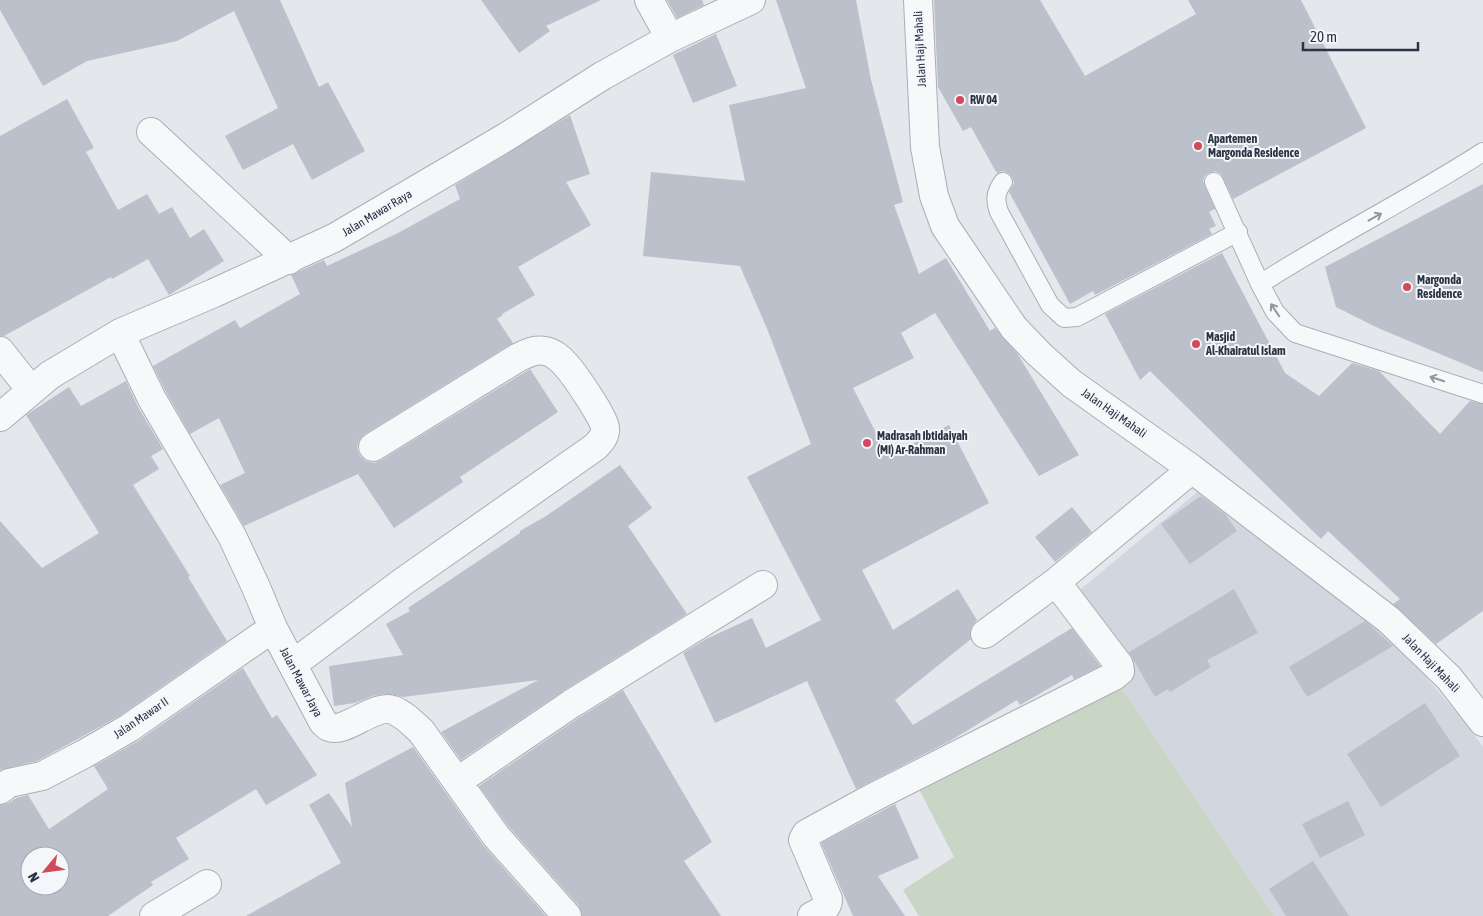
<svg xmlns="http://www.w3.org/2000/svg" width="1483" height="916" font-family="'Asap Condensed',sans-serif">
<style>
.built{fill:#d2d6de}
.green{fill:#c9d6c5}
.building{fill:#bbc0ca;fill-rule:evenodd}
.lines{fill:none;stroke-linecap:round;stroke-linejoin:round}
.service-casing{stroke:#a9aeb7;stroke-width:20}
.minor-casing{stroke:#a9aeb7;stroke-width:30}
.service{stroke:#f7f8fa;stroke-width:18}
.minor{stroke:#f7f8fa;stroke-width:28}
.oneway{stroke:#9196a0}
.poi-dot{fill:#d1495b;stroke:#f4f6f9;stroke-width:2}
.labels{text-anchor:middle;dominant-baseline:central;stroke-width:4;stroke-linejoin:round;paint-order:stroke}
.street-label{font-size:12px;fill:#2b3445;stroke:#f4f6f9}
.poi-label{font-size:12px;font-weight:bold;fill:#2b3445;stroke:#f4f6f9;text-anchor:start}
</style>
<rect width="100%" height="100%" fill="#e4e7ec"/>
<path class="built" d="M 1207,484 L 1397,643 L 1465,723 L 1483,747 L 1483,916 L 1274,916 L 1117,682 L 1075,594 Z"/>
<path class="green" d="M 1117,682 L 1274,916 L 919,916 L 903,890 L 954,857 L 917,785 Z"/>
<path class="building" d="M 0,0 L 280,0 L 319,87 L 328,82 L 365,151 L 312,180 L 293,144 L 243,170 L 225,136 L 278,108 L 234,11 L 177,41 L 87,61 L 43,86 L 0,10 Z
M 481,0 L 601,0 L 546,26 L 550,31 L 519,53 Z
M 667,0 L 702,0 L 704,5 L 677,18 Z
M 776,0 L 856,0 L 871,80 L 903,202 L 894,205 L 919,274 L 946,258 L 990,331 L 995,328 L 1017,353 L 1079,455 L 1039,476 L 935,313 L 901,333 L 914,358 L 853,388 L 888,456 L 949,425 L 989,503 L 862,570 L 893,630 L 958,589 L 977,620 L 971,628 L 971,639 L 895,700 L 913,725 L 1072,628 L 1100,666 L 1074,679 L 1072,675 L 1020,705 L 1017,700 L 950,741 L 856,789 L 807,681 L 715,723 L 683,653 L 706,639 L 752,618 L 766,648 L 821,620 L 747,477 L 811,444 L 768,331 L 740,266 L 643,256 L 651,172 L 745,181 L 729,105 L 806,88 Z
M 934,0 L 1040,0 L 1085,76 L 1196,14 L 1188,0 L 1301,0 L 1366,128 L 1233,199 L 1221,174 L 1215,171 L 1209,173 L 1205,176 L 1203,181 L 1215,209 L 1209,212 L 1216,226 L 1209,229 L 1212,234 L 1095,295 L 1093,291 L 1070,304 L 1009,192 L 1014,183 L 1012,177 L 1008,173 L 1003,171 L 997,173 L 995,170 L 971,127 L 963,131 L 938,87 Z
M 716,34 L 737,86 L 693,103 L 673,55 Z
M 67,99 L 94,148 L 86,152 L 118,210 L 147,194 L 159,214 L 172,207 L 190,238 L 204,229 L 224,261 L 169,295 L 148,259 L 112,279 L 111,277 L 4,336 L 0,336 L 0,136 Z
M 570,115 L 590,174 L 566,182 L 591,225 L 518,267 L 535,295 L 502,314 L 503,315 L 497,319 L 513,343 L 365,434 L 359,440 L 357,448 L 360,456 L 366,461 L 374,463 L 381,460 L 530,369 L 558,412 L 460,477 L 463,482 L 394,528 L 358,474 L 244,526 L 220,485 L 245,473 L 219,418 L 190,434 L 166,392 L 153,366 L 235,320 L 240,328 L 300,294 L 291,275 L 324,260 L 327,266 L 398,233 L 460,199 L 455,185 Z
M 1483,184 L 1483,372 L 1378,328 L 1336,307 L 1325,267 Z
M 1222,253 L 1285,373 L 1319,396 L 1352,363 L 1379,371 L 1440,434 L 1470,401 L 1483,404 L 1483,611 L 1436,644 L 1393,604 L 1400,599 L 1328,531 L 1321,539 L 1150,371 L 1140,380 L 1105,314 Z
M 126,381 L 138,407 L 163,449 L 151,456 L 159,469 L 133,485 L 190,576 L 188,577 L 227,641 L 121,715 L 76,740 L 37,761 L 0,770 L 0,521 L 42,568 L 99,533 L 26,415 L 69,387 L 81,406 Z
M 620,465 L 652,508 L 628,526 L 687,614 L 563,691 L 461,760 L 441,732 L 538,680 L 403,697 L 395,695 L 383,694 L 372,696 L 355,703 L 334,706 L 329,666 L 403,655 L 386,624 L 410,611 L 408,608 L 520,533 L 520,531 L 546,516 Z
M 1201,496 L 1225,514 L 1237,531 L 1190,564 L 1161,524 Z
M 1072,507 L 1092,532 L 1055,562 L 1035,537 Z
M 1234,589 L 1258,633 L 1207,660 L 1211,667 L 1170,692 L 1168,689 L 1155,697 L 1129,652 Z
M 1365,621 L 1393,646 L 1307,697 L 1289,667 Z
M 243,668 L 272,718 L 277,715 L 317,775 L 266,805 L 256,789 L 176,838 L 189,859 L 151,882 L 153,885 L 108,916 L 0,916 L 0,805 L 9,803 L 16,798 L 28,795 L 49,829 L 108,789 L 94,766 L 138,741 ZM 30,856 L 60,856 L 60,886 L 30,886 Z
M 623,690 L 712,842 L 684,861 L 721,916 L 582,916 L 579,906 L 508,826 L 479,786 L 580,717 Z
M 1425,703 L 1460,756 L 1381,807 L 1347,754 Z
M 413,747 L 483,845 L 546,916 L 246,916 L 341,863 L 309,805 L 329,793 L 352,827 L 345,783 Z
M 1348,801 L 1365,835 L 1320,858 L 1302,824 Z
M 895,804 L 919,858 L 878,876 L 905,916 L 853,916 L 821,843 Z
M 1313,861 L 1349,916 L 1286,916 L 1269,889 Z"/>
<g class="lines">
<defs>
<path id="service" d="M 1483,152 C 1410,199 1333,237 1260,284 L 1275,312 L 1295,333 L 1483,394
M 1003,182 C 995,193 995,200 999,212 L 1050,305 L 1064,318 L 1077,317 L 1238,232
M 1214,182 L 1260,284"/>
<path id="minor" d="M 649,0 L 670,38
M 918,0 L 925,147 L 934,196 L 945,226 L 1014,328 L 1039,354 L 1071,383 L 1192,469 L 1389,620 L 1449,678 L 1483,722
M 151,132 L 289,260
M 120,333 L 152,399 L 232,536 L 255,585 L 273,628 L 323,722 C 325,724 327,726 329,727 C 345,734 375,703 393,710 C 404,714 412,723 421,731 L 496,836 L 567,916
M 0,351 L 31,390
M 0,417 L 50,375 L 120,333 L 214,293 L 334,238 L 506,137 L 602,76 L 670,38 L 751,0
M 985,634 L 1056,582 L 1192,469
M 293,664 L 404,581 L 595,447 C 600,442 606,436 605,428 C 604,417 573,372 564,363 C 560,358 552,352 545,351 C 535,349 528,353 519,357 L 373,447
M 458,781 L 571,704 L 763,585
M 0,790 L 9,783 L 42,776 L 84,754 L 129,728 L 273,628
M 154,916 L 207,884
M 812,916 C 820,912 828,909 828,899 L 803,840 L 806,834 L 872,798 L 1114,676 L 1120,671 L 1119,665 L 1056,582"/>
</defs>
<use href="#service" class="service-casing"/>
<use href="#minor" class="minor-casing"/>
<use href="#service" class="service"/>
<use href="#minor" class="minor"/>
</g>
<defs><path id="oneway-shaft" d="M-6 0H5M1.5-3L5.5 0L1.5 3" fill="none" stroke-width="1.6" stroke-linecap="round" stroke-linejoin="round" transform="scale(1.25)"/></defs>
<g class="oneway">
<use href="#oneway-shaft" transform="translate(1375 217) rotate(-29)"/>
<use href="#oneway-shaft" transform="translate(1275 310) rotate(-124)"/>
<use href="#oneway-shaft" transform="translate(1437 379) rotate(-162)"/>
</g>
<g class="poi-dot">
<circle cx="960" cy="100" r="5"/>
<circle cx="1198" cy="146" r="5"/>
<circle cx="1407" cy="287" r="5"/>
<circle cx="1196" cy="344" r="5"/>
<circle cx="867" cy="443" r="5"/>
</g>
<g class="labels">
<g class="street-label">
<text transform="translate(920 49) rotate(-93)">Jalan Haji Mahali</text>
<text transform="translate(377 213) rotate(-31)">Jalan Mawar Raya</text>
<text transform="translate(1114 413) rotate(35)">Jalan Haji Mahali</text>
<text transform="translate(1431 663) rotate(46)">Jalan Haji Mahali</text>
<text transform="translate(301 682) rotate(62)">Jalan Mawar Jaya</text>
<text transform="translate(141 718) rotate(-34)">Jalan Mawar II</text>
</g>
<g class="poi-label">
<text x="970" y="100">RW 04</text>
<text x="1208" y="139">Apartemen<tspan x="1208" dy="14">Margonda Residence</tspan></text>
<text x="1417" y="280">Margonda<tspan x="1417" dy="14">Residence</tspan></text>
<text x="1206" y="337">Masjid<tspan x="1206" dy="14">Al-Khairatul Islam</tspan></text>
<text x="877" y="436">Madrasah Ibtidaiyah<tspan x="877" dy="14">(MI) Ar-Rahman</tspan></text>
</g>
</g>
<g transform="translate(45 871) rotate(241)"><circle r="24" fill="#f4f6f9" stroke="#a4a8b1"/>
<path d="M0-4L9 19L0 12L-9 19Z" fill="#d1495b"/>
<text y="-8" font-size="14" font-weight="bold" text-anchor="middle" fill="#2b3445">N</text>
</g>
<path d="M1303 42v8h115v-8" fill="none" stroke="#2b3445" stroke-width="2.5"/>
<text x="1310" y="42" font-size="15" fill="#2b3445" stroke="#f4f6f9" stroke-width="4" paint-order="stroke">20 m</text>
</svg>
